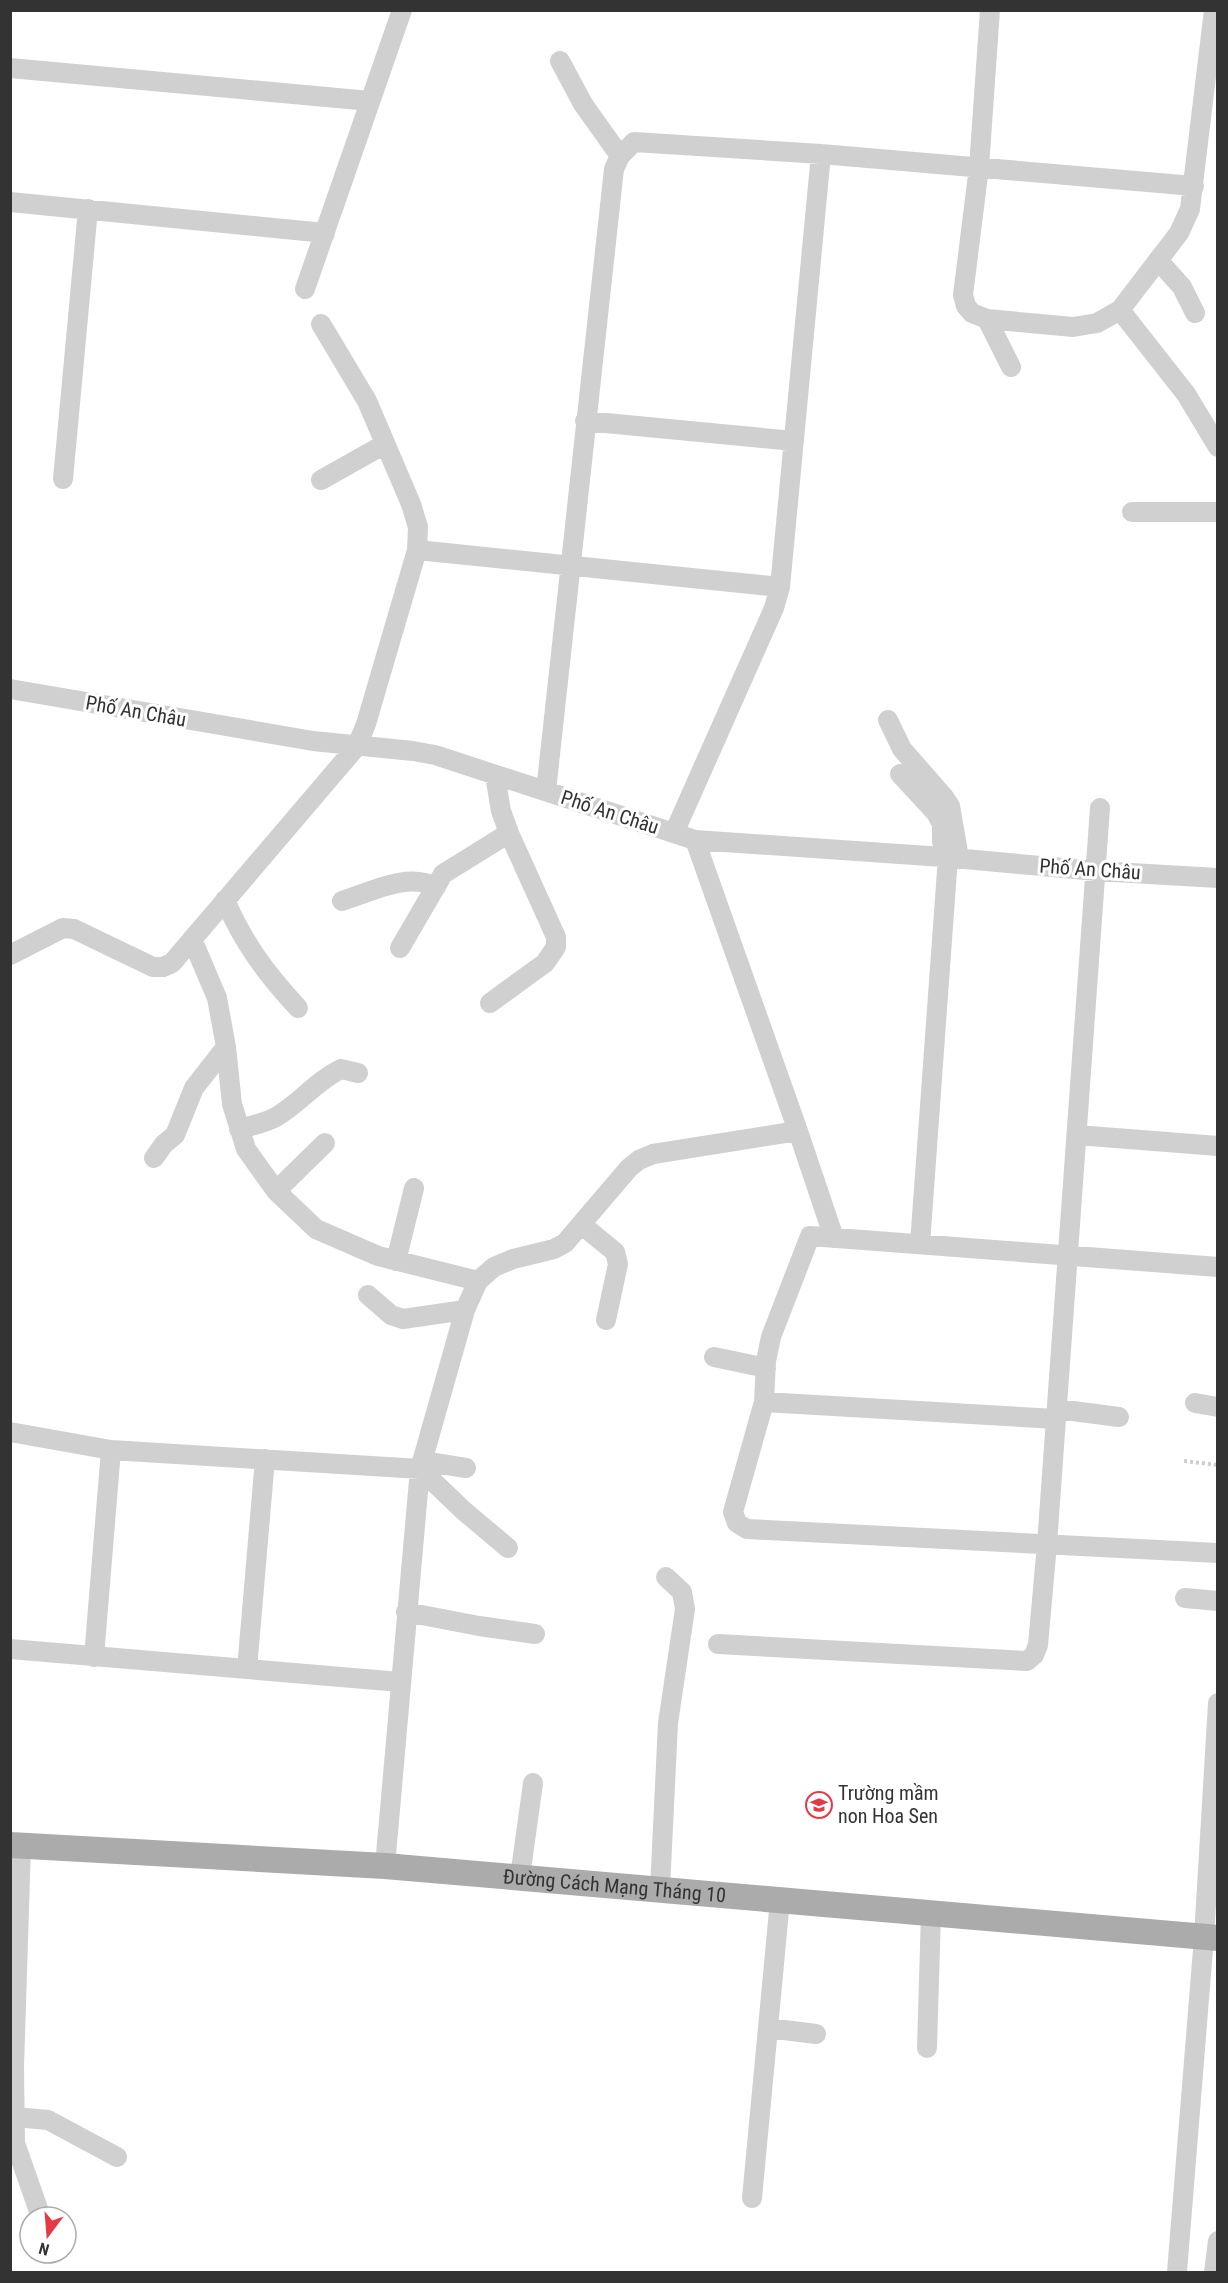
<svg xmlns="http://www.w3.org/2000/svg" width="1228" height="2283" font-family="'Roboto Condensed',sans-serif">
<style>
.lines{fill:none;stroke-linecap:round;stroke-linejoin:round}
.path{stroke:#cdcdcd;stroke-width:4;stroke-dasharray:3 3;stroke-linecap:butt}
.minor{stroke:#d0d0d0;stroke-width:20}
.major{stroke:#ababab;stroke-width:26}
.labels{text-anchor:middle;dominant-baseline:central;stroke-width:6;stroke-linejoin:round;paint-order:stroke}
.street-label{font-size:20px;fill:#333;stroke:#fff}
.poi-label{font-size:20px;fill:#333;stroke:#fff;text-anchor:start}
</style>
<rect width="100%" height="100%" fill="#fff"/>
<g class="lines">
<path class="path" d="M 1184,1461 L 1218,1465"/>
<path class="minor" d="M 990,10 L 979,167 L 963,295 L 966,306 L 972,313 L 987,319 L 1073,327 L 1097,323 L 1120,310 L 1179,233 L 1190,209 L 1214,10
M 560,61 L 583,104 L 620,156
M 10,68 L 370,101
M 10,202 L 325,233
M 1158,260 L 1182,287 L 1195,313
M 305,289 L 402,10
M 1120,310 L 1186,394 L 1218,447
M 987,319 L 1011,367
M 585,421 L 794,441
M 63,479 L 88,209
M 321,480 L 385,444
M 1132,512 L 1218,512
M 417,550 L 780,587
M 10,689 L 313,741 L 413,751 L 435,755 L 695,840 L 943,857 L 1096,871 L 1218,878
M 888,720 L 902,749 L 944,797 L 950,806 L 959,858
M 900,774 L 936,813 L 942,824 L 942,842
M 546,791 L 614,169 L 620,156 L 634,142 L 821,154 L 1194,186
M 674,833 L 774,608 L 780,587 L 821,154
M 695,840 L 798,1131 L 834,1238
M 225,900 C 244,944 266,973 298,1008
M 342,901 C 371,892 407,872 436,887
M 192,939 L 217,998 L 226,1047 L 232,1104 L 246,1149 L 276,1191 L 316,1229 L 378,1256 L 478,1281
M 400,948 L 443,874 L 509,833
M 10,955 L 63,928 L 74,929 L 153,967 L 163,967 L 172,963 L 357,746 L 366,724 L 417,550 L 418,527 L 411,504 L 367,401 L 321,324
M 490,1003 L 545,963 L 556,947 L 556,937 L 509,833 L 501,811 L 495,775
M 239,1129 C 252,1126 264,1123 276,1117 C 299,1104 316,1081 341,1069 L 358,1073
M 1077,1135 L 1218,1146
M 154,1158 L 164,1144 L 175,1135 L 194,1088 L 226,1047
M 276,1191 L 325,1143
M 582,1225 L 615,1252 L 618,1264 L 606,1320
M 920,1244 L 948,857
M 396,1261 L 414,1188
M 1218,1267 L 810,1236 L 771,1337 L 766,1361 L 764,1402 L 733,1512 L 737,1523 L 747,1529 L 1218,1553
M 368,1295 L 391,1315 L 403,1319 L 465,1310
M 714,1357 L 766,1368
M 764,1402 L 1056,1419
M 1195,1403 L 1218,1407
M 1057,1409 L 1119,1417
M 10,1432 L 111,1450 L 420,1469 L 464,1511 L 508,1548
M 422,1461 L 466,1468
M 1185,1598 L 1218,1601
M 406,1612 L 479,1626 L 535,1634
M 718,1644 L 1027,1661 L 1034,1655 L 1038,1645 L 1047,1544 L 1100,808
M 10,1649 L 400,1682
M 94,1657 L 111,1450
M 247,1669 L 265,1459
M 385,1866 L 420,1469 L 465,1310 L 478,1281 L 494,1267 L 513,1259 L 554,1249 L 565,1243 L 629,1168 L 639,1160 L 653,1154 L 798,1131
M 520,1877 L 533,1783
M 660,1889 L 668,1723 L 685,1609 L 682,1592 L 666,1577
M 768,2028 L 816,2034
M 927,2048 L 931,1913
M 15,2117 L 48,2120 L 117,2157
M 10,2143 L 15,2143 L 14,2067 L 21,1846
M 15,2143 L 41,2217
M 752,2198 L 780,1900
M 1177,2272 L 1204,1937 L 1218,1703
M 1214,2272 L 1218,2241"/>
<path class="major" id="s1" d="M 10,1845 L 385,1866 L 1218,1938"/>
</g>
<defs>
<symbol id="school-ring" viewBox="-11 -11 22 22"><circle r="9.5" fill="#fff" stroke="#e63946" stroke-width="1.5"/><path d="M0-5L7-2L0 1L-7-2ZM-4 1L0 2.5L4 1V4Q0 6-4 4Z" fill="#e63946"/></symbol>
</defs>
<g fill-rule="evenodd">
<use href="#school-ring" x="804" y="1790" width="30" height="30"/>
</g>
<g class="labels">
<g class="street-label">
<text transform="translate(136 711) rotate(10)">Phố An Châu</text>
<text transform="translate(610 812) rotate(18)">Phố An Châu</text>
<text transform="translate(1090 869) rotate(4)">Phố An Châu</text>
<text stroke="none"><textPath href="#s1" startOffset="606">Đường Cách Mạng Tháng 10</textPath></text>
</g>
<g class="poi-label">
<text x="838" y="1793">Trường mầm<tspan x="838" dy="23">non Hoa Sen</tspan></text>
</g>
</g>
<rect width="1228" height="2283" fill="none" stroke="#333333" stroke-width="24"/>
<g transform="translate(48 2235) rotate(196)"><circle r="28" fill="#ffffff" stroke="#adadad" stroke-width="1.5"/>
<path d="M0-4.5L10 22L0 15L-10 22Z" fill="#e63946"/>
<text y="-9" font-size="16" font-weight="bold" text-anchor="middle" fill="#333333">N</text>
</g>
</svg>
